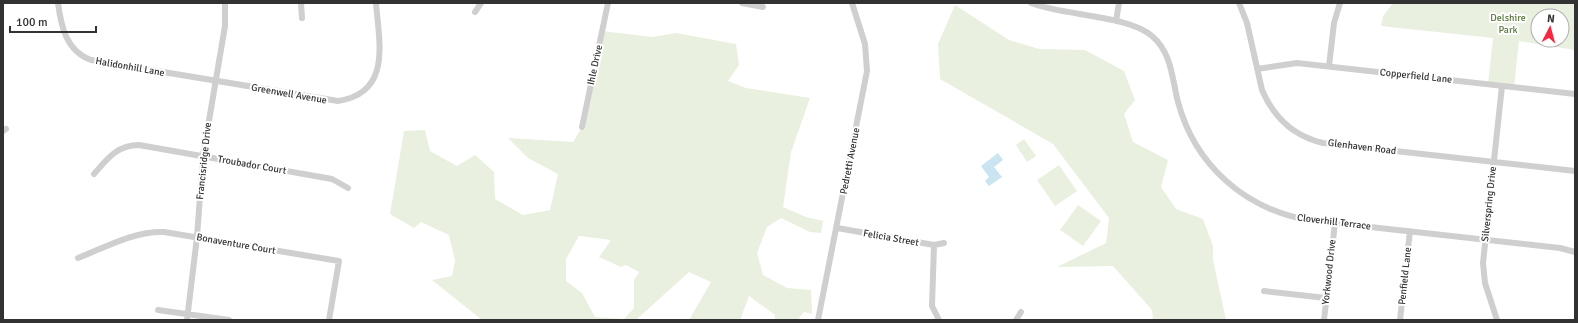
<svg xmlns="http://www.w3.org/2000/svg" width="1578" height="323" font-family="Signika,sans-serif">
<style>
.green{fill:#e9f0e0;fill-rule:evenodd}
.water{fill:#cbe4f1}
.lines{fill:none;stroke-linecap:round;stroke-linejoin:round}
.street{stroke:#cfcfcf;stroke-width:6}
.labels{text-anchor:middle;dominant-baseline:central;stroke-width:4;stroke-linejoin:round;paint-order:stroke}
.park-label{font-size:10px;fill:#59743a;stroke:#fff}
.street-label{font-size:10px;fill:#323232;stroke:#fff}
</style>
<rect width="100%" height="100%" fill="#fff"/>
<path class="green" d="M 1393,3 L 1575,3 L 1575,50 L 1519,41 L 1514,87 L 1488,84 L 1493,38 L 1381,26 L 1383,16 ZM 1538,16 L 1562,16 L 1562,40 L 1538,40 Z
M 955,5 L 1009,40 L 1039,49 L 1085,50 L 1124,71 L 1135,100 L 1124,114 L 1133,142 L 1168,160 L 1161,187 L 1176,209 L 1203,219 L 1213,246 L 1213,260 L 1226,320 L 1153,320 L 1152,310 L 1113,266 L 1057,267 L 1106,243 L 1109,218 L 1053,144 L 940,79 L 938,44 Z
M 602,31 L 652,37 L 676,33 L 736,44 L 739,65 L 728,81 L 746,88 L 810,98 L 791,152 L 783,207 L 806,217 L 823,221 L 821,233 L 810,232 L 781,218 L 767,227 L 757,253 L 763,275 L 787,288 L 811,290 L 812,314 L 804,312 L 799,318 L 799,320 L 775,320 L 775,315 L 749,296 L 740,320 L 689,320 L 711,282 L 689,272 L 636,320 L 482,320 L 432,280 L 452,276 L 455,261 L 449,235 L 421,222 L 414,228 L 390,214 L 404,131 L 425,130 L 430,151 L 457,166 L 475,155 L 494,172 L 495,199 L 523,215 L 550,210 L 558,174 L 528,158 L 508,138 L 573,142 L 582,127 ZM 579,236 L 611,240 L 599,257 L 621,267 L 626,265 L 639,272 L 634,280 L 634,308 L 624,319 L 595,317 L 582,293 L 566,281 L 566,259 Z
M 1024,139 L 1036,156 L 1027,162 L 1016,145 Z
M 1059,165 L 1077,191 L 1055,206 L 1037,180 Z
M 1078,205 L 1101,221 L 1083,246 L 1060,230 Z"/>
<path class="water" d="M 998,153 L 1003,160 L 994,167 L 1002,177 L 989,186 L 985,181 L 989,177 L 981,166 Z"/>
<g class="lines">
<path class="street" d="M 58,3 C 61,26 66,51 91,60 L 338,101 C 392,93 379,42 376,3
M 301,3 L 302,18
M 742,3 L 763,7
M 1031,3 C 1064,16 1128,15 1152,36 C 1172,53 1172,79 1178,102 C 1195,165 1244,208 1307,220 L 1560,248 L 1575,252
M 1239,3 L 1247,23 L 1262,90 C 1274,118 1293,136 1323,143 L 1575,171
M 475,12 L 481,3
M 1116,21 L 1119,3
M 1329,66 L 1334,23 L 1340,3
M 1257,69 L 1297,63 L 1575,94
M 582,127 L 608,3
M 3,131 L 6,129
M 94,174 C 107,159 117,145 139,145 L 332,179 L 348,188
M 837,228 L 934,245 L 944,243
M 934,245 L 932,306 L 939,320
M 78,258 C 106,247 134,231 164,232 L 339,261 L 329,320
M 1264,291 L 1326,298
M 158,310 L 229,320
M 187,320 L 197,237 L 203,156 L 225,26 L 225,3
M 818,320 L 867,71 L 865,44 L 852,3
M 1016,320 L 1021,312
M 1324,320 L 1335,223
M 1400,320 L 1410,231
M 1497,320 L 1485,283 L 1483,263 L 1502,86"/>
</g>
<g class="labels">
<g class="park-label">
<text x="1508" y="18">Delshire<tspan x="1508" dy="12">Park</tspan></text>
</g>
<g class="street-label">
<text transform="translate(595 65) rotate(-78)">Ihle Drive</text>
<text transform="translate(130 67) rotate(10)">Halidonhill Lane</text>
<text transform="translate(1416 76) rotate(6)">Copperfield Lane</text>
<text transform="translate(289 94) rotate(10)">Greenwell Avenue</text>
<text transform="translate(1362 147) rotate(7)">Glenhaven Road</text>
<text transform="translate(204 161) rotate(-84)">Francisridge Drive</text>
<text transform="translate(850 161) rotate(-79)">Pedretti Avenue</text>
<text transform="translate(252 165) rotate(10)">Troubador Court</text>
<text transform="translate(1489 204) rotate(-84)">Silverspring Drive</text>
<text transform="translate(1334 222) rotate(7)">Cloverhill Terrace</text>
<text transform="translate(891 238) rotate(10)">Felicia Street</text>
<text transform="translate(236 244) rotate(10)">Bonaventure Court</text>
<text transform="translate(1329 272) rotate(-84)">Yorkwood Drive</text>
<text transform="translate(1405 276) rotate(-84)">Penfield Lane</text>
</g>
</g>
<rect width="1578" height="323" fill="none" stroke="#323232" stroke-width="8"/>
<g transform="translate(1550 28) rotate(6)"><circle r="19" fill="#ffffff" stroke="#adadad"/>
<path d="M0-3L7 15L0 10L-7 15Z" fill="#f72643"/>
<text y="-6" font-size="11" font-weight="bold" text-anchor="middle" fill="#323232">N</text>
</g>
<path d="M10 26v6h86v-6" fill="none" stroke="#323232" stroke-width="2"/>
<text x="16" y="26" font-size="12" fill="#323232" stroke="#ffffff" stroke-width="3" paint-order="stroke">100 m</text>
</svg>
